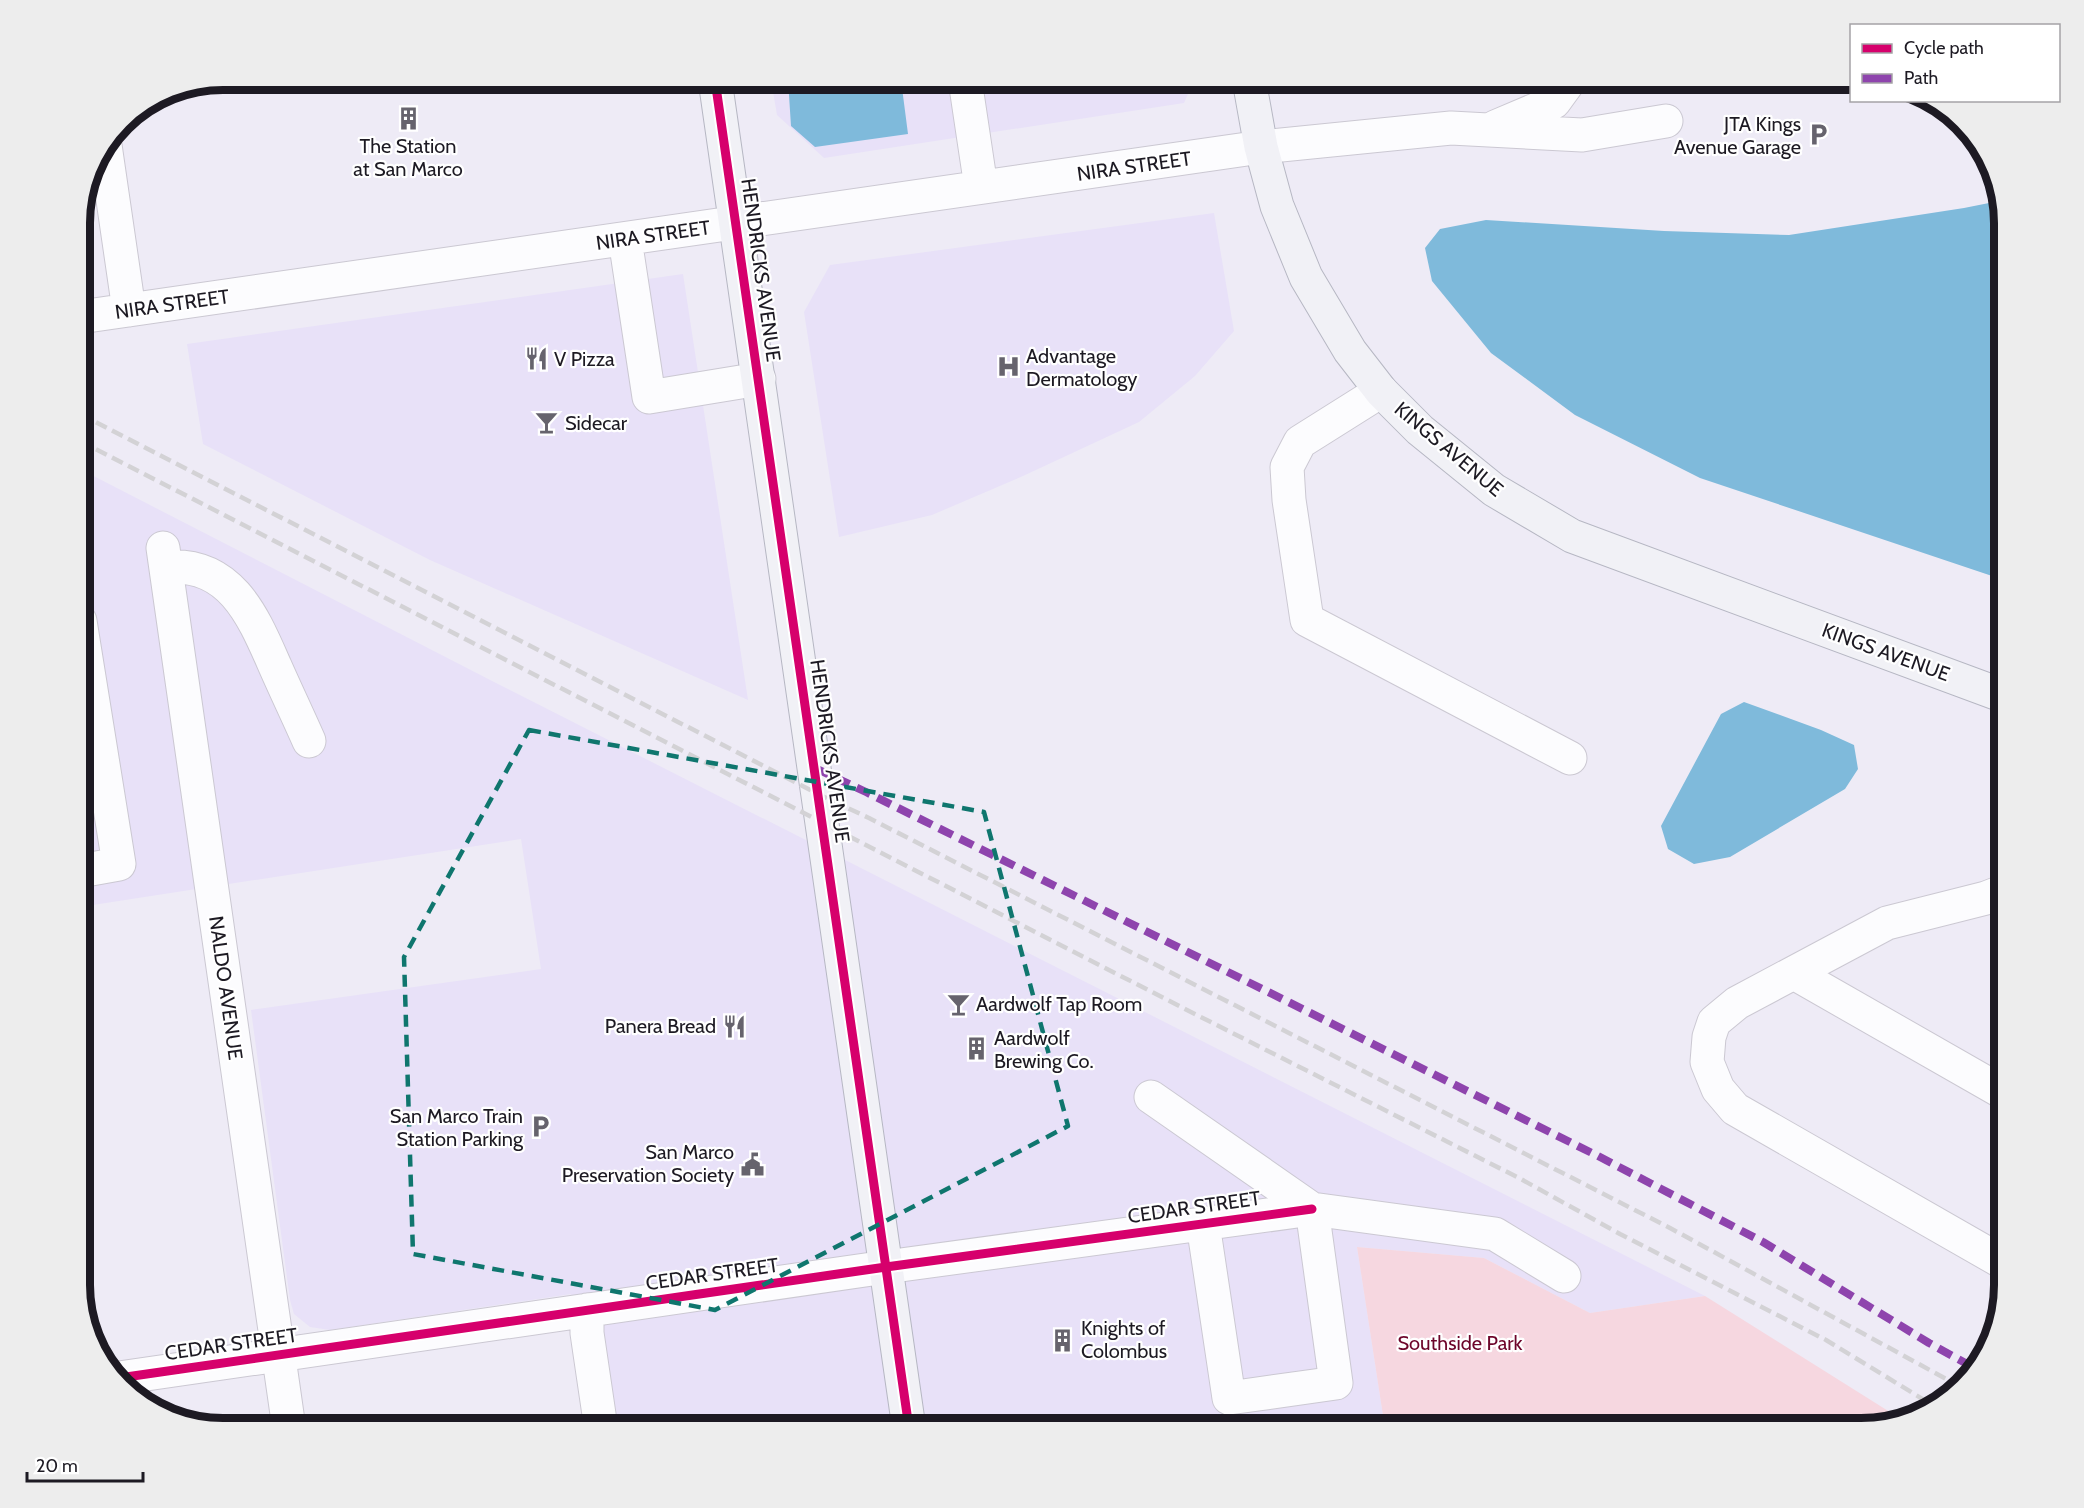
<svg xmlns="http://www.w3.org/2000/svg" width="2084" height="1508" font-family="Cabin,sans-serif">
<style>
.built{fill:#e8e1f8}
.green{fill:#f6d7e0}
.water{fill:#7fbadb}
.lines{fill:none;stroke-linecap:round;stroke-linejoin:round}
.minor-casing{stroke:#cbc8d2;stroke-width:35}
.major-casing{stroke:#b6b7c3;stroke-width:35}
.minor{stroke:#fcfcfe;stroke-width:33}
.major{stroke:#f1f1f6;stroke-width:33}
.rail{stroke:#d3d2d5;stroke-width:4.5;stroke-dasharray:12 6;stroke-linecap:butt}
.quiet{stroke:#8e44ad;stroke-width:8;stroke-dasharray:15 8;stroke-linecap:butt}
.cycleway-casing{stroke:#fff;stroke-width:13}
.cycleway{stroke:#d6006c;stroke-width:9}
.marked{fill:none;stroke:#0f766e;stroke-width:4.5;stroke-dasharray:12 8;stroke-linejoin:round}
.labels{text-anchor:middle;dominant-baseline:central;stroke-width:4.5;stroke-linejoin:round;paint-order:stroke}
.poi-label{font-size:20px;fill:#1d1a23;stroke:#fff;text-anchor:start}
.street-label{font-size:20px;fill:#1d1a23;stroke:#fff}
.park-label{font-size:20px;fill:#6d052a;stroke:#fff}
.rim{fill:none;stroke:#1d1a23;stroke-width:8}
</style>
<rect width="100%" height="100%" fill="#eeebf6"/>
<path class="built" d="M 771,80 L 1194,80 L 1184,103 L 824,158 L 777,115 Z
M 1214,213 L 1234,331 L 1195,376 L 1139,422 L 1023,476 L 932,515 L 839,537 L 804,312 L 830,265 Z
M 683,274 L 748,700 L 430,560 L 203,444 L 187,344 Z
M 80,469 L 496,683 L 1705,1296 L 1590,1313 L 1484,1258 L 1357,1247 L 1384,1422 L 1336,1428 L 591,1428 L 571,1294 L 330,1330 L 310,1327 L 294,1314 L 290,1300 L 251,1010 L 541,969 L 521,839 L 80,907 Z"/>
<path class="green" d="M 1357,1247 L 1484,1258 L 1590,1313 L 1705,1296 L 1901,1419 L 1861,1428 L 1336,1428 L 1384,1422 Z"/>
<path class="water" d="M 788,80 L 901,80 L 908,134 L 815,147 L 791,126 Z
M 1999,201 L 2004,222 L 2004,580 L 1700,478 L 1575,415 L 1491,353 L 1432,281 L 1425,248 L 1440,229 L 1486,220 L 1664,231 L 1789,235 L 1964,208 Z
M 1744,702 L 1821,730 L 1854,745 L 1858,769 L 1845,789 L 1730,857 L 1694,864 L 1668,849 L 1661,826 L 1721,714 Z"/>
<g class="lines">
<defs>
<path id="minor" d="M 965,80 L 981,187
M 1495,127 L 1554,102 L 1570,80
M 105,145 L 129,310
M 625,239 L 649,397 L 759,379
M 80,317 L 1261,147 L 1451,128 L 1582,135 L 1666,121
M 1381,391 L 1300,442 L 1287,467 L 1289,500 L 1307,620 L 1570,758
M 163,548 L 289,1428
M 166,567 C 231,562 253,616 275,666 C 286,691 298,716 309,741
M 80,871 L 119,864 L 80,621
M 2004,891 L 1986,898 L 1887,923 L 1737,1003 L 1714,1022 L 1709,1037 L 1707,1062 L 1718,1089 L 1735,1109 L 2004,1263
M 1794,973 L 2004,1093
M 1151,1097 L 1312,1209 L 1495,1234 L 1564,1276
M 1203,1224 L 1229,1398 L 1336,1383 L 1312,1209
M 587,1310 L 587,1333 L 601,1428
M 119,1378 L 886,1267 L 1312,1209"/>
<path id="major" d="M 715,80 L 909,1428
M 1249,80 L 1261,147 L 1277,206 L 1306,277 L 1350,351 L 1381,391 L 1420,430 L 1494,490 L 1572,536 L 2004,696"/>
</defs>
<use href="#minor" class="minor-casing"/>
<use href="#major" class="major-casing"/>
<use href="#minor" class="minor"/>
<use href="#major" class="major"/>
<path class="rail" d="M 80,414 L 818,794 L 869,818 L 1670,1228 L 1959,1386
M 80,441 L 1185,1009 L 1519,1178 L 1620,1234 L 1826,1340 L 1934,1406"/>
<path class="quiet" d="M 815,768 L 866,792 L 1598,1156 L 1763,1242 L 1929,1343 L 1976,1369"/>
<defs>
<path id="cycleway" d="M 715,80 L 909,1428
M 119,1378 L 886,1267 L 1312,1209"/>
</defs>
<use href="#cycleway" class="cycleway-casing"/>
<use href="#cycleway" class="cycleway"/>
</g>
<path class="marked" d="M 529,730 L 984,812 L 1068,1126 L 715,1310 L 413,1254 L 404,957 Z"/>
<defs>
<symbol id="building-bare" viewBox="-9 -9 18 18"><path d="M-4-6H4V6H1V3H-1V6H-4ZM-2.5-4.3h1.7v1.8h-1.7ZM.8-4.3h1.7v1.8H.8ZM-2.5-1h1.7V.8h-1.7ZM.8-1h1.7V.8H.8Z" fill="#66636d" stroke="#fff" stroke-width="2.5" paint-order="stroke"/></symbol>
<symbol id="parking-bare" viewBox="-9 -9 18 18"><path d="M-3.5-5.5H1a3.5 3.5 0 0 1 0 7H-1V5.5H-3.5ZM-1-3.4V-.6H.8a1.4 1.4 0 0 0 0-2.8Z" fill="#66636d" stroke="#fff" stroke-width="2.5" paint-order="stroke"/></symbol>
<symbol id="restaurant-bare" viewBox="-9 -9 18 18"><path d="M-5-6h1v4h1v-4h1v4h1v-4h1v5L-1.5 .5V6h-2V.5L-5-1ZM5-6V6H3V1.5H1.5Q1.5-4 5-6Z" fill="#66636d" stroke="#fff" stroke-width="2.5" paint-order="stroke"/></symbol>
<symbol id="hospital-bare" viewBox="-9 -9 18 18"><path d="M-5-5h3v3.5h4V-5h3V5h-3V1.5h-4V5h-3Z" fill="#66636d" stroke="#fff" stroke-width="2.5" paint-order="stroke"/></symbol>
<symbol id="bar-bare" viewBox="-9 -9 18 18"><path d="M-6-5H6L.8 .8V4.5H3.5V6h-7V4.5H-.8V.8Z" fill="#66636d" stroke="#fff" stroke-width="2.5" paint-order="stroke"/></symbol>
<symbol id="civic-bare" viewBox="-9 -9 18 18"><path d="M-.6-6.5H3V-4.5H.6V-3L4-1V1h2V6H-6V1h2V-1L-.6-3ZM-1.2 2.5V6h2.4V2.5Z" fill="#66636d" stroke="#fff" stroke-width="2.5" paint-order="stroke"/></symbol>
</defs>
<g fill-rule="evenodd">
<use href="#building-bare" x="392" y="102" width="33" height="33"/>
<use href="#parking-bare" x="1802" y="118" width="33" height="33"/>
<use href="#restaurant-bare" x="520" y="342" width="33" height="33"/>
<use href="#hospital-bare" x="992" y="350" width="33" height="33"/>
<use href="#bar-bare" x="530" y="406" width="33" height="33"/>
<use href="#bar-bare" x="942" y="988" width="33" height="33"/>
<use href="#restaurant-bare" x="718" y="1010" width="33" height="33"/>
<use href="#building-bare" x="960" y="1032" width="33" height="33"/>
<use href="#parking-bare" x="524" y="1110" width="33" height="33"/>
<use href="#civic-bare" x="736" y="1148" width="33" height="33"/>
<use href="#building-bare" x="1046" y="1324" width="33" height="33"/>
</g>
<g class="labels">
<g class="poi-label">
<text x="1801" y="124" text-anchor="end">JTA Kings<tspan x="1801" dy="23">Avenue Garage</tspan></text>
<text x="408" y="146" text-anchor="middle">The Station<tspan x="408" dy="23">at San Marco</tspan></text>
<text x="1026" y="356">Advantage<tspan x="1026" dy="23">Dermatology</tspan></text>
<text x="554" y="359">V Pizza</text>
<text x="565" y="423">Sidecar</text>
<text x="976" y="1004">Aardwolf Tap Room</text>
<text x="716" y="1026" text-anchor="end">Panera Bread</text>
<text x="994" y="1038">Aardwolf<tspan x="994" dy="23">Brewing Co.</tspan></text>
<text x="523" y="1116" text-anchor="end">San Marco Train<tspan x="523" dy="23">Station Parking</tspan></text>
<text x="734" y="1152" text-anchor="end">San Marco<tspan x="734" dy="23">Preservation Society</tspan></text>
<text x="1081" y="1328">Knights of<tspan x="1081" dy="23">Colombus</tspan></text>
</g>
<g class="street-label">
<text transform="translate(1134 166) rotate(-8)">NIRA STREET</text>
<text transform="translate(653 235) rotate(-8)">NIRA STREET</text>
<text transform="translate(761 270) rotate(82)">HENDRICKS AVENUE</text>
<text transform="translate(172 304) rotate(-8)">NIRA STREET</text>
<text transform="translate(1449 449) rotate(40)">KINGS AVENUE</text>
<text transform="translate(1886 652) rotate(20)">KINGS AVENUE</text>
<text transform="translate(830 751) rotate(82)">HENDRICKS AVENUE</text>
<text transform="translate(226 988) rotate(82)">NALDO AVENUE</text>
<text transform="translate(1194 1207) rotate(-8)">CEDAR STREET</text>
<text transform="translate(712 1274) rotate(-8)">CEDAR STREET</text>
<text transform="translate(231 1344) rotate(-8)">CEDAR STREET</text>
</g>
<g class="park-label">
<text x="1460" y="1343">Southside Park</text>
</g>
</g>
<path d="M0 0H2084V1508H0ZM223 90H1861A133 133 0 0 1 1994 223V1285A133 133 0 0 1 1861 1418H223A133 133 0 0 1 90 1285V223A133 133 0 0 1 223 90Z" fill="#ededed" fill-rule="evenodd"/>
<path class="rim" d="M223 90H1861A133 133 0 0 1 1994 223V1285A133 133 0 0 1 1861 1418H223A133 133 0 0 1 90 1285V223A133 133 0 0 1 223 90Z"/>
<rect x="1850" y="24" width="210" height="78" fill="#ffffff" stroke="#a5a3a7" stroke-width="1.5"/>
<rect x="1862" y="44" width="30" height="9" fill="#d6006c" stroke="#a5a3a7" stroke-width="1.5"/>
<text x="1904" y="54" font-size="18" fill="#1d1a23">Cycle path</text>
<rect x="1862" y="74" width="30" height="9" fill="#8e44ad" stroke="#a5a3a7" stroke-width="1.5"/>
<text x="1904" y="84" font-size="18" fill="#1d1a23">Path</text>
<path d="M27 1472v9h116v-9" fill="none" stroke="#1d1a23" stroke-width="3"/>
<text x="36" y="1472" font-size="18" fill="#1d1a23" stroke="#ffffff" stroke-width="4.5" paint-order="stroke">20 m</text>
</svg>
